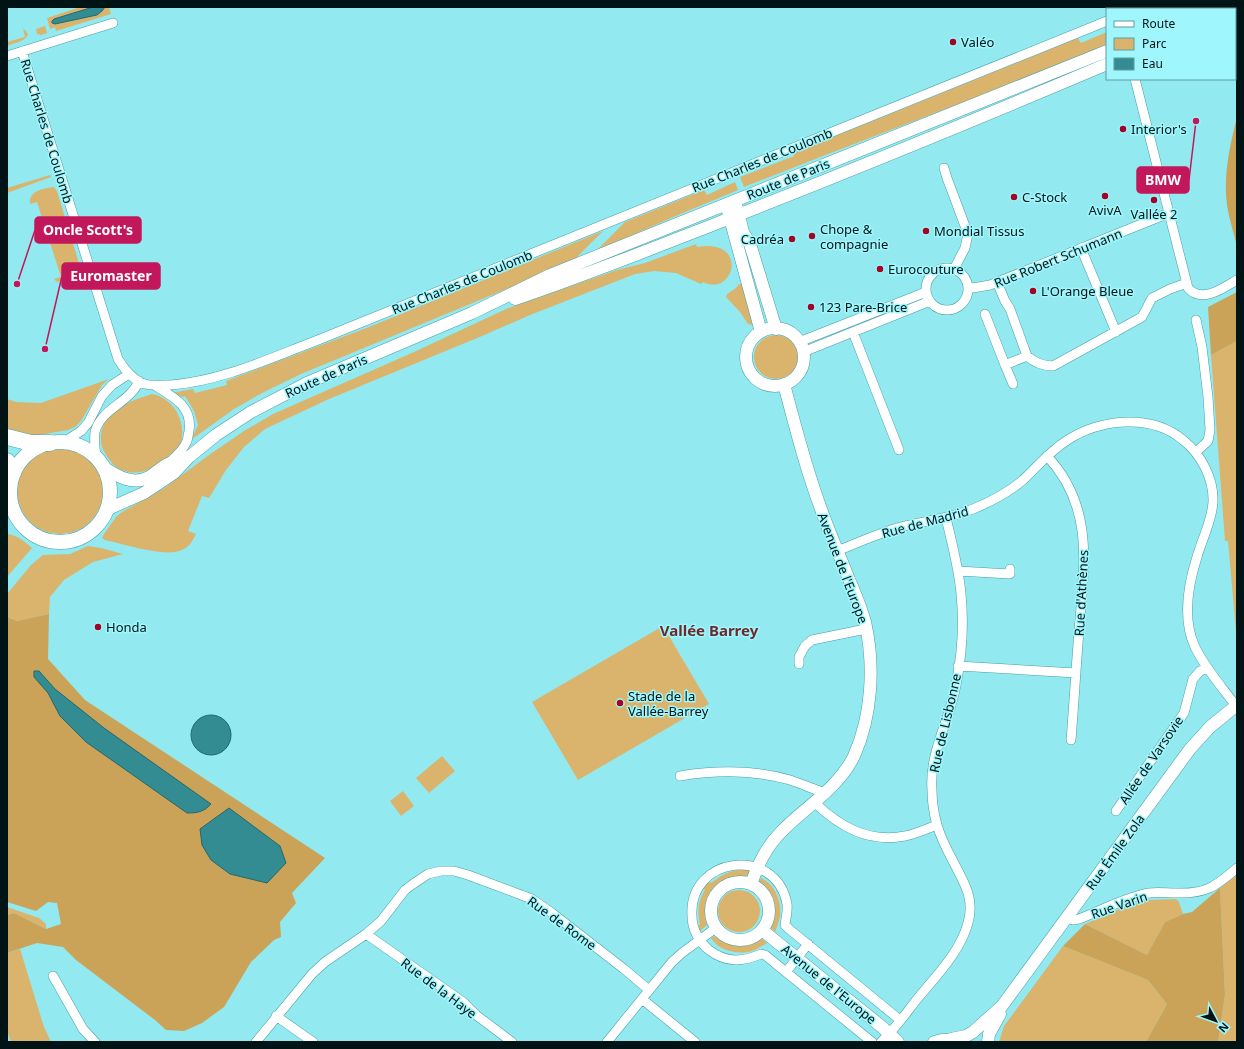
<svg xmlns="http://www.w3.org/2000/svg" width="1244" height="1049" font-family="'Noto Sans',sans-serif">
<style>
.green{fill:#dab46d}
.forest{fill:#caa358}
.water{fill:#338c92;stroke:#24686d}
.lines{fill:none;stroke-linecap:round;stroke-linejoin:round}
.street-casing{stroke:#47a0a6;stroke-width:10}
.secondary-casing{stroke:#47a0a6;stroke-width:13}
.primary-casing{stroke:#47a0a6;stroke-width:15}
.highway-casing{stroke:#47a0a6;stroke-width:17}
.street{stroke:#fff;stroke-width:9}
.secondary{stroke:#fff;stroke-width:12}
.primary{stroke:#fff;stroke-width:14}
.highway{stroke:#fff;stroke-width:16}
.poi-dot{fill:#a20424;stroke:#9ff7fd;stroke-width:1.5}
.labels{text-anchor:middle;dominant-baseline:central;stroke-width:3;stroke-linejoin:round;paint-order:stroke}
.poi-label{font-size:13px;fill:#001416;stroke:#9ff7fd;text-anchor:start}
.street-label{font-size:13px;fill:#001416;stroke:#9ff7fd}
.quarter-label{font-size:15px;font-weight:bold;fill:#6f292b;stroke:#9ff7fd}
.leader{fill:none;stroke:#c2185b;stroke-width:1.5}
.callout-dot{fill:#c2185b;stroke:#9ff7fd;stroke-width:1.5}
.callout{fill:#c2185b;stroke:#c2185b;stroke-width:1.5}
.callout-label{font-size:14px;text-anchor:middle;font-weight:bold;fill:#fff}
</style>
<rect width="100%" height="100%" fill="#92e9f0"/>
<path class="green" d="M 80,7 L 94,7 L 54,19 L 52,23 L 55,24 L 97,15 L 102,11 L 105,7 L 109,7 L 111,14 L 56,31 L 55,27 L 50,29 L 47,18 Z
M 45,26 L 47,33 L 41,35 L 37,34 L 36,29 Z
M 23,29 L 26,31 L 28,35 C 24,42 14,43 7,46 L 7,42 L 25,37 Z
M 1107,32 L 1107,47 C 986,94 865,139 744,187 L 740,177 L 794,156 L 793,153 L 1078,38 L 1081,43 Z
M 50,175 L 51,177 L 7,193 L 7,188 Z
M 735,182 L 738,190 L 678,215 L 596,251 L 625,222 L 704,190 L 707,195 Z
M 54,187 L 57,191 L 81,270 L 80,274 L 57,282 L 54,279 L 61,277 L 37,202 L 30,204 C 28,191 44,188 54,187 Z
M 603,231 L 574,260 L 562,266 L 301,374 L 262,393 L 234,409 L 191,440 L 198,425 L 194,411 L 185,396 L 183,397 L 172,393 L 193,389 L 195,393 L 227,385 L 226,381 L 369,327 Z
M 696,244 L 697,247 C 750,238 734,298 703,282 L 701,284 L 676,273 L 654,271 L 635,274 L 530,315 L 482,336 L 329,399 L 265,429 L 244,447 L 226,470 L 209,498 L 202,496 L 188,531 L 196,534 C 193,540 190,546 184,549 C 168,559 124,544 105,540 L 102,538 L 104,534 L 116,517 L 122,512 L 163,489 L 209,455 L 244,431 L 273,414 L 414,352 L 506,309 L 617,270 L 645,263 Z
M 739,284 L 742,284 L 753,322 L 752,325 L 748,324 L 740,312 L 726,297 L 727,294 L 736,288 Z
M754 357a22 22 0 1 1 44 0a22 22 0 1 1-44 0Z
M 1237,341 L 1237,643 L 1228,541 L 1225,541 L 1211,355 Z
M 109,379 L 102,385 L 81,421 L 75,427 L 68,430 L 33,436 L 7,431 L 7,399 L 16,402 L 41,403 Z
M 152,394 C 172,398 184,417 182,437 C 182,439 182,441 181,443 C 180,446 175,450 173,452 C 161,465 143,477 125,471 C 115,469 110,461 105,453 C 101,447 101,443 101,436 C 102,411 132,400 152,394 Z
M17 491a43 43 0 1 1 86 0a43 43 0 1 1-86 0Z
M 7,534 C 17,535 24,541 32,548 L 7,577 Z
M 88,546 L 101,548 L 123,554 L 93,562 L 64,580 L 50,597 L 49,614 L 17,621 L 7,617 L 7,594 L 31,565 L 43,555 L 70,554 Z
M 663,626 L 709,704 L 578,780 L 532,702 Z
M 442,756 L 455,771 L 429,793 L 416,778 Z
M 403,791 L 414,806 L 401,816 L 390,801 Z
M 745,868 L 752,871 L 749,876 C 716,878 701,891 707,925 L 700,931 L 698,927 L 700,924 C 697,910 698,902 705,890 L 703,888 L 707,881 L 711,883 C 721,875 731,869 744,870 Z
M 1237,874 L 1237,1042 L 1218,1042 L 1225,995 L 1220,888 Z
M 761,878 C 775,884 782,902 780,916 C 779,921 777,927 775,932 L 771,928 C 777,906 776,898 759,882 Z
M718 911a21 21 0 1 1 42 0a21 21 0 1 1-42 0Z
M 1176,899 L 1179,902 L 1183,914 L 1165,922 L 1147,955 L 1085,924 L 1131,904 L 1146,900 Z
M 7,907 L 39,918 L 46,924 L 46,929 L 14,913 L 7,915 Z
M 715,936 C 733,949 742,949 762,939 L 767,943 C 762,946 757,949 752,951 C 738,955 719,951 711,938 Z
M 1063,946 L 1148,980 L 1167,1004 L 1146,1042 L 999,1042 L 1004,1026 Z
M 20,949 L 44,1027 L 51,1042 L 11,1042 L 7,1031 L 7,953 Z"/>
<path class="forest" d="M 1237,117 L 1237,247 C 1234,233 1229,219 1227,205 C 1223,176 1230,145 1237,117 Z
M 1237,292 L 1237,341 L 1211,355 L 1208,307 Z
M 49,614 L 48,659 L 85,700 L 325,858 L 292,893 L 296,903 L 280,922 L 281,937 L 274,940 L 251,962 L 224,1007 L 202,1023 L 184,1031 L 166,1030 L 155,1020 L 76,960 L 63,947 L 37,943 L 7,953 L 7,915 L 14,913 L 46,929 L 61,924 L 57,903 L 48,902 L 36,911 L 7,902 L 7,617 L 17,621 Z
M 1220,888 L 1225,995 L 1218,1042 L 1146,1042 L 1167,1004 L 1148,980 L 1063,946 L 1085,924 L 1147,955 L 1165,922 L 1183,914 L 1192,912 Z"/>
<path class="water" d="M 93,7 L 105,7 L 102,11 L 97,15 L 55,24 L 52,23 L 52,21 L 54,19 Z
M 34,671 L 39,671 L 55,689 L 104,728 L 211,804 C 204,812 197,813 187,813 L 86,742 L 60,716 L 48,693 L 34,677 Z
M191 735a20 20 0 1 1 40 0a20 20 0 1 1-40 0Z
M 229,808 L 280,846 L 286,863 L 267,883 L 230,874 L 211,860 L 202,845 L 200,829 Z"/>
<g class="lines">
<defs>
<path id="street" d="M 1147,9 L 1156,7
M 22,51 L 118,359 C 125,370 132,379 144,384 C 152,386 163,385 171,385 C 221,381 268,359 313,342 L 1107,21
M 7,56 L 113,23
M 1135,79 L 1188,288 C 1202,304 1223,288 1237,280
M 944,168 L 947,178 L 968,234 L 965,248 L 954,269
M 1081,248 L 1116,332
M926 289a21 21 0 1 1 42 0a21 21 0 1 1-42 0Z
M 997,282 L 1005,301 L 1010,309 L 1027,356 C 1035,363 1043,366 1053,366 L 1142,317 L 1152,298 L 1170,289 L 1187,283
M 968,287 L 973,288 L 990,285 L 1169,213
M 985,314 L 1005,365 L 1027,356
M 1196,320 L 1202,347 L 1208,397 L 1210,430 L 1208,441 L 1196,452
M 853,332 L 899,450
M 799,342 L 926,292
M 803,352 L 930,301
M 1005,365 L 1013,384
M 154,385 C 172,396 193,406 189,431 C 188,435 188,440 186,443 C 183,450 175,457 170,462
M 64,442 L 81,431 L 88,423 L 102,396 L 112,385 L 129,374
M 1047,456 C 1095,507 1084,567 1079,631 C 1076,667 1074,704 1071,740
M 96,457 C 95,449 94,440 95,432 C 101,408 130,403 139,381
M 837,551 C 857,543 877,534 897,528 C 922,521 949,519 973,509 C 990,502 1009,492 1023,480 C 1037,467 1049,452 1066,441 C 1099,419 1151,413 1183,440 C 1201,454 1214,479 1213,502 C 1212,521 1202,539 1197,557 C 1188,585 1182,619 1195,647 C 1205,668 1222,687 1236,706
M 958,571 L 1010,574 L 1010,569
M 799,664 L 799,657 L 805,646 L 812,640 L 866,629
M 958,666 L 1076,673
M 680,776 C 717,770 755,770 790,780 C 802,784 813,789 825,793
M 814,802 C 840,827 868,843 905,836 C 916,834 926,829 937,825
M 1116,811 L 1184,713 L 1193,679 L 1200,671 L 1208,668
M 1067,917 L 1073,920 L 1079,919 C 1102,910 1124,898 1149,893 C 1157,892 1167,893 1176,893 C 1206,894 1215,887 1237,868
M 366,934 L 463,1002 L 476,1015 L 512,1042
M 786,972 L 808,944
M 53,976 L 83,1029 L 95,1042
M 642,999 L 695,1042
M 276,1016 L 313,1042
M 256,1042 L 312,974 L 325,962 L 366,934 L 381,921 L 405,890 L 413,884 L 428,874 L 441,871 L 454,871 L 468,875 L 532,899 L 552,913 L 624,969 L 649,990
M 607,1042 L 672,962 L 682,953 L 717,927
M 872,1042 L 765,955 L 761,954 C 742,962 726,963 709,950 C 699,942 692,929 692,916 C 688,856 776,845 787,904 C 788,911 786,917 785,925 L 789,929 L 900,1020
M 881,1042 C 895,1029 906,1013 918,998 C 937,975 960,952 968,923 C 975,898 964,883 953,861 C 947,850 941,838 937,825 C 934,814 932,801 932,790 C 929,752 950,720 956,685 C 962,655 964,624 961,594 C 959,569 952,543 946,518"/>
<path id="secondary" d="M 1226,9 L 1231,7
M 737,208 L 743,232 L 750,244 L 776,329
M 728,211 L 761,332
M 515,299 C 581,277 645,251 710,226 C 843,174 975,120 1107,64
M746 357a29 29 0 1 1 58 0a29 29 0 1 1-58 0Z
M 103,467 C 117,476 133,486 149,477 C 156,473 162,466 170,463 C 176,460 182,459 188,457
M 108,509 L 144,493 L 174,473 L 189,457 L 216,435 L 251,412 L 307,383 L 472,313 L 550,275 L 1107,51
M711 911a29 29 0 1 1 58 0a29 29 0 1 1-58 0Z
M 751,884 C 758,865 766,847 781,832 C 805,807 838,789 854,756 C 872,716 875,665 865,622 C 861,607 854,591 848,577 C 839,554 829,532 821,509 C 806,469 795,426 784,384
M 762,930 L 882,1027 L 898,1042
M 951,1039 L 966,1036 L 973,1032 L 1002,1006 L 1190,749 L 1210,727 L 1237,705
M 934,1042 L 942,1040 L 959,1040
M 988,1042 L 989,1034 L 1000,1014"/>
<path id="primary" d="M10 492a50 50 0 1 1 100 0a50 50 0 1 1-100 0Z"/>
<path id="highway" d="M 7,437 L 31,443 L 50,443
M 7,461 L 13,473"/>
</defs>
<use href="#street" class="street-casing"/>
<use href="#secondary" class="secondary-casing"/>
<use href="#primary" class="primary-casing"/>
<use href="#highway" class="highway-casing"/>
<use href="#street" class="street"/>
<use href="#secondary" class="secondary"/>
<use href="#primary" class="primary"/>
<use href="#highway" class="highway"/>
</g>
<g class="poi-dot">
<circle cx="953" cy="42" r="4"/>
<circle cx="1123" cy="129" r="4"/>
<circle cx="1105" cy="196" r="4"/>
<circle cx="1014" cy="197" r="4"/>
<circle cx="1154" cy="200" r="4"/>
<circle cx="926" cy="231" r="4"/>
<circle cx="812" cy="236" r="4"/>
<circle cx="792" cy="239" r="4"/>
<circle cx="880" cy="269" r="4"/>
<circle cx="1033" cy="291" r="4"/>
<circle cx="811" cy="307" r="4"/>
<circle cx="98" cy="627" r="4"/>
<circle cx="620" cy="703" r="4"/>
</g>
<g class="labels">
<g class="poi-label">
<text x="961" y="42">Valéo</text>
<text x="1131" y="129">Interior's</text>
<text x="1022" y="197">C-Stock</text>
<text x="1105" y="210" text-anchor="middle">AvivA</text>
<text x="1154" y="214" text-anchor="middle">Vallée 2</text>
<text x="820" y="229">Chope &amp;<tspan x="820" dy="15">compagnie</tspan></text>
<text x="934" y="231">Mondial Tissus</text>
<text x="784" y="239" text-anchor="end">Cadréa</text>
<text x="888" y="269">Eurocouture</text>
<text x="1041" y="291">L'Orange Bleue</text>
<text x="819" y="307">123 Pare-Brice</text>
<text x="106" y="627">Honda</text>
<text x="628" y="696">Stade de la<tspan x="628" dy="15">Vallée-Barrey</tspan></text>
</g>
<g class="street-label">
<text transform="translate(47 131) rotate(73)">Rue Charles de Coulomb</text>
<text transform="translate(762 160) rotate(-22)">Rue Charles de Coulomb</text>
<text transform="translate(788 179) rotate(-22)">Route de Paris</text>
<text transform="translate(1058 258) rotate(-22)">Rue Robert Schumann</text>
<text transform="translate(462 282) rotate(-22)">Rue Charles de Coulomb</text>
<text transform="translate(326 376) rotate(-24)">Route de Paris</text>
<text transform="translate(925 522) rotate(-15)">Rue de Madrid</text>
<text transform="translate(843 568) rotate(69)">Avenue de l'Europe</text>
<text transform="translate(1081 593) rotate(-87)">Rue d'Athènes</text>
<text transform="translate(945 723) rotate(-77)">Rue de Lisbonne</text>
<text transform="translate(1151 760) rotate(-56)">Allée de Varsovie</text>
<text transform="translate(1115 852) rotate(-54)">Rue Émile Zola</text>
<text transform="translate(1119 905) rotate(-19)">Rue Varin</text>
<text transform="translate(562 923) rotate(36)">Rue de Rome</text>
<text transform="translate(829 984) rotate(39)">Avenue de l'Europe</text>
<text transform="translate(439 988) rotate(37)">Rue de la Haye</text>
</g>
<g class="quarter-label">
<text x="709" y="630">Vallée Barrey</text>
</g>
</g>
<path class="leader" d="M1196 121L1189 180M17 284L35 230M45 349L62 276"/>
<g class="callout-dot">
<circle cx="1196" cy="121" r="4"/>
<circle cx="17" cy="284" r="4"/>
<circle cx="45" cy="349" r="4"/>
</g>
<g class="callout">
<rect x="1137" y="167" width="52" height="26" rx="4"/>
<rect x="35" y="217" width="106" height="26" rx="4"/>
<rect x="62" y="263" width="98" height="26" rx="4"/>
</g>
<g class="callout-label">
<text x="1163" y="185">BMW</text>
<text x="88" y="235">Oncle Scott's</text>
<text x="111" y="281">Euromaster</text>
</g>
<rect width="1244" height="1049" fill="none" stroke="#001416" stroke-width="16"/>
<rect x="1106" y="8" width="130" height="72" fill="#9ff7fd" stroke="#5f9ca1"/>
<rect x="1114" y="21" width="20" height="6" fill="#ffffff" stroke="#5f9ca1"/>
<text x="1142" y="28" font-size="12" fill="#001416">Route</text>
<rect x="1114" y="38" width="20" height="12" fill="#dab46d" stroke="#5f9ca1"/>
<text x="1142" y="48" font-size="12" fill="#001416">Parc</text>
<rect x="1114" y="58" width="20" height="12" fill="#338c92" stroke="#5f9ca1"/>
<text x="1142" y="68" font-size="12" fill="#001416">Eau</text>
<g transform="translate(1216 1021) rotate(131)" stroke="#9ff7fd" stroke-width="3" paint-order="stroke">
<path d="M0-3L7 15L0 10L-7 15Z" fill="#001416"/>
<text y="-6" font-size="11" font-weight="bold" text-anchor="middle" fill="#001416">N</text>
</g>
</svg>
